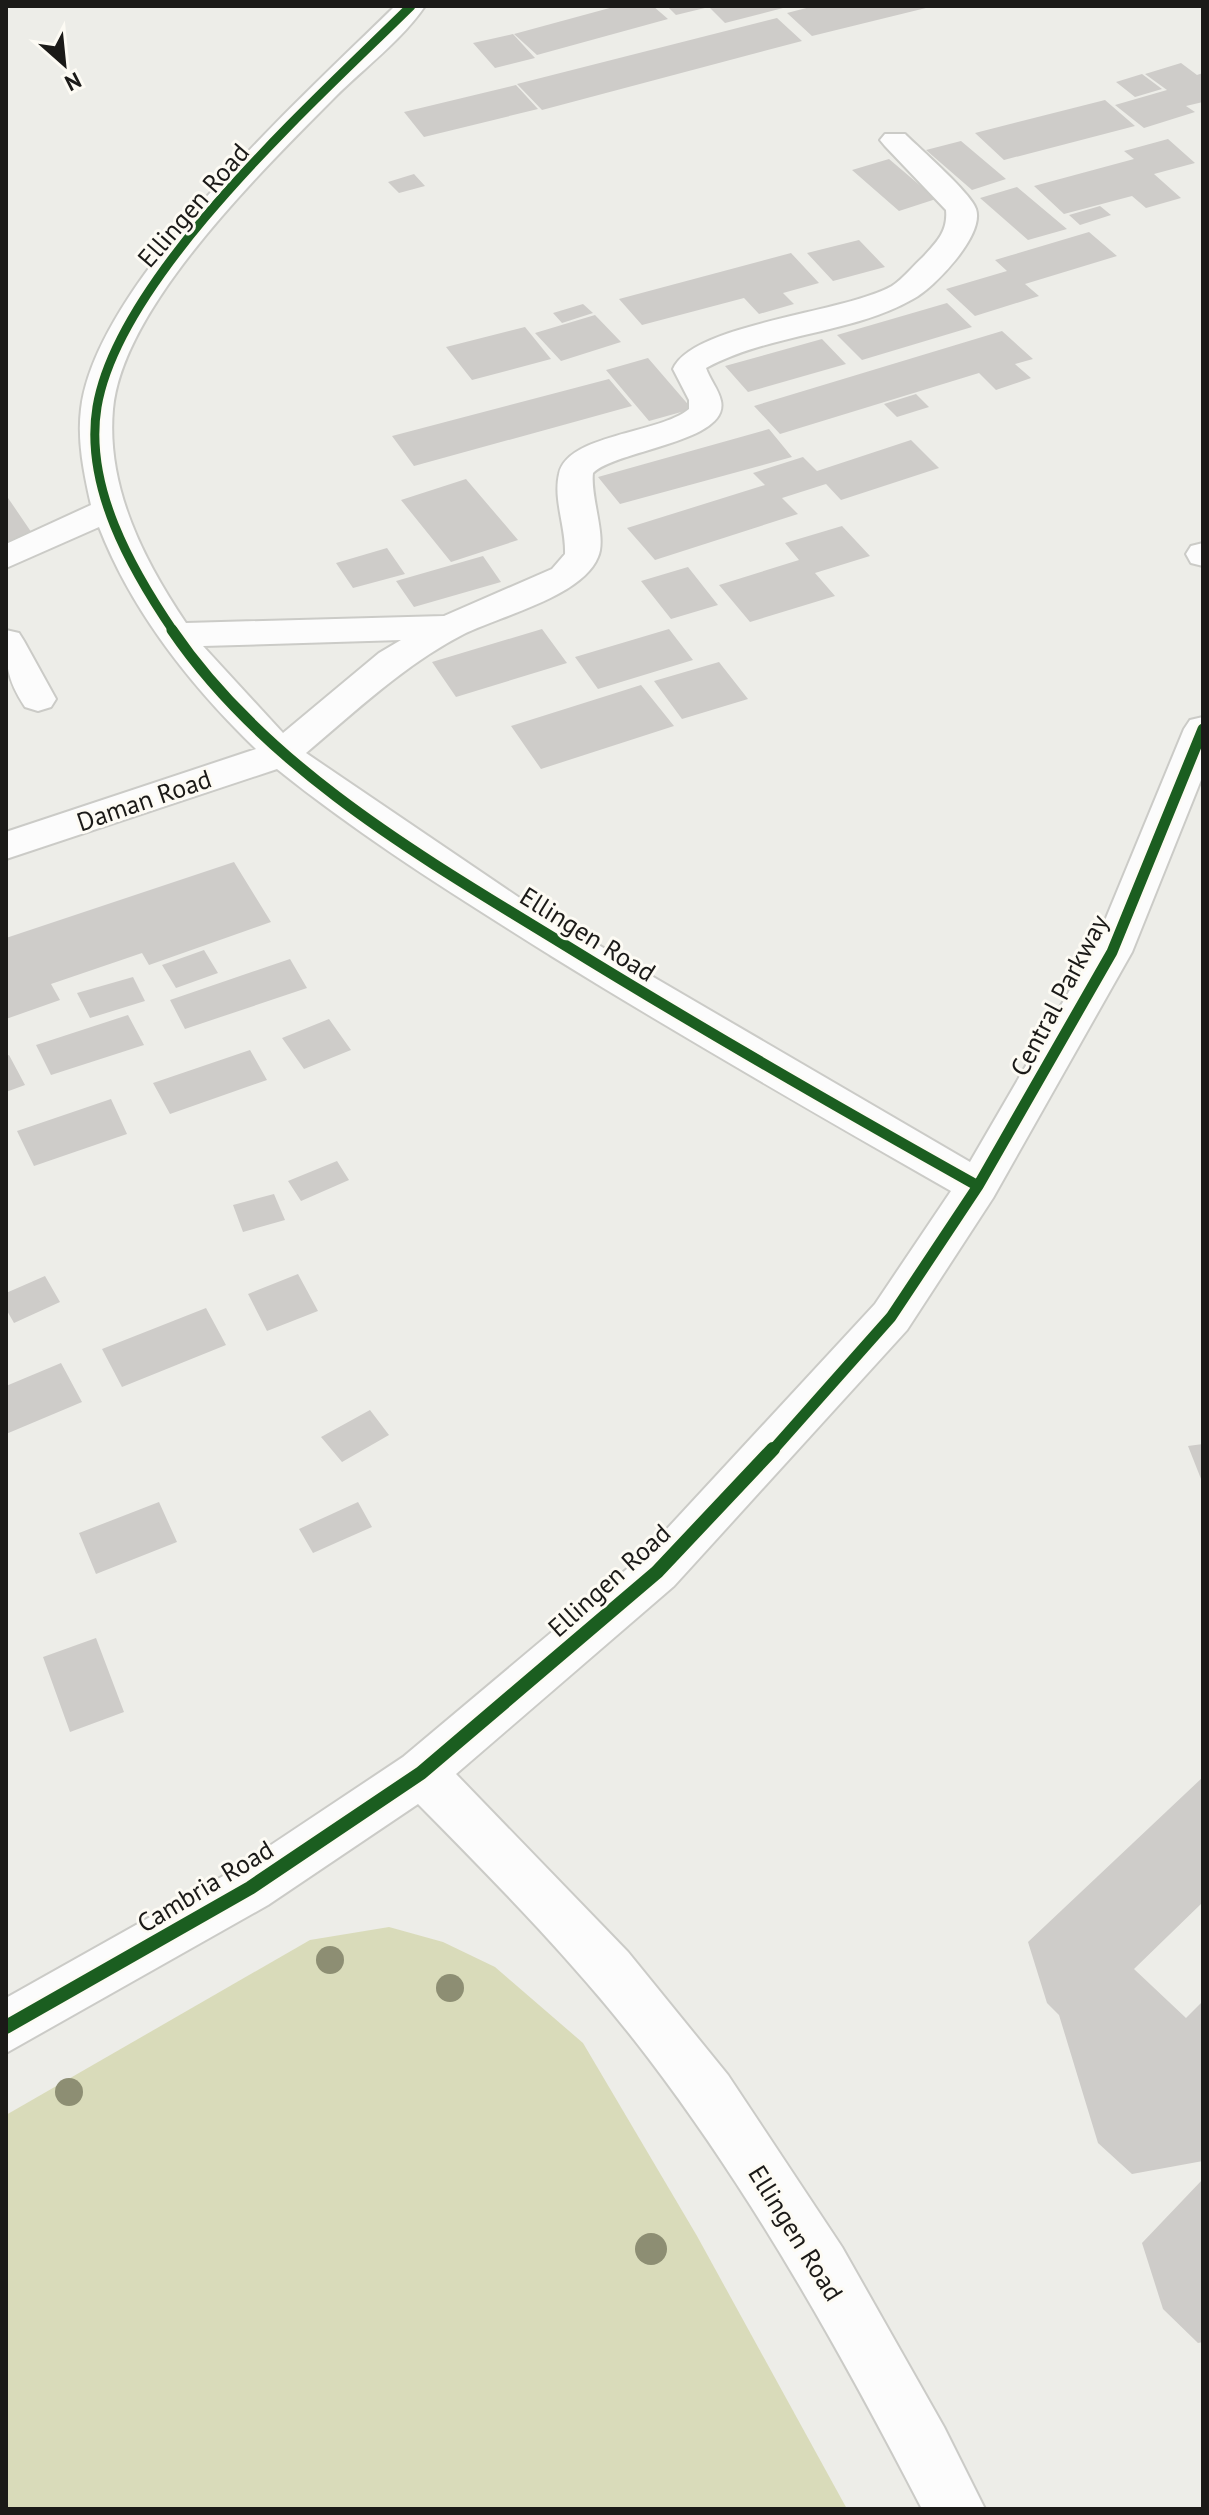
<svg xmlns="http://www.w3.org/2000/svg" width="1209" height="2515" font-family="'PT Sans',sans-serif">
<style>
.green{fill:#d9dbba}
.building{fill:#ceccc9}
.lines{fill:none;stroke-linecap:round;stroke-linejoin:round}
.street-casing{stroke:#cbcbc7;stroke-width:4}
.street{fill:#fcfcfc;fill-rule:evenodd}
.cycleway-far2-casing{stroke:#fdfbf4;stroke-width:13}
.cycleway-far1-casing{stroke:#fdfbf4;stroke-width:16}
.cycleway-casing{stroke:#fdfbf4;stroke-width:19}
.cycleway-far2{stroke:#1b5e20;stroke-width:9}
.cycleway-far1{stroke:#1b5e20;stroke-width:11}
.cycleway{stroke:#1b5e20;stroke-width:14}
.tree{fill:#8d8e73}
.labels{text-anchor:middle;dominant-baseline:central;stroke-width:6;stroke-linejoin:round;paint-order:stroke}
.street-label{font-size:26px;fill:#1b1a18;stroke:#fdfbf4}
</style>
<rect width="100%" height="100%" fill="#edede8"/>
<path class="green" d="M 389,1927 L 443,1942 L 495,1967 L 583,2043 L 697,2236 L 847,2509 L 6,2509 L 6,2115 L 310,1940 Z"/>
<path class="building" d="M 617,6 L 653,6 L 668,19 L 537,55 L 514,34 Z
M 667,6 L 781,6 L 783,8 L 725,23 L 709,7 L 676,15 Z
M 814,6 L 930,6 L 930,7 L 812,36 L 787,13 Z
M 777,18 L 802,41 L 542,110 L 517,84 Z
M 513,34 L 535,58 L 495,68 L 473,43 Z
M 1181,63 L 1197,75 L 1203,73 L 1203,102 L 1186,106 L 1195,112 L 1144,128 L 1115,105 L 1167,90 L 1145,74 Z
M 1142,74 L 1162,89 L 1135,97 L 1116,82 Z
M 516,85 L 538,109 L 424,137 L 404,112 Z
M 1105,100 L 1135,126 L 1004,160 L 975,133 Z
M 1168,139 L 1195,163 L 1154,174 L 1181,198 L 1146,208 L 1132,196 L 1064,214 L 1034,186 L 1134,159 L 1124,151 Z
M 961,141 L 1006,179 L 972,190 L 926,150 Z
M 889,159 L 936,199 L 899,211 L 852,170 Z
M 414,174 L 425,186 L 399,193 L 388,182 Z
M 1017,187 L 1067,229 L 1028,240 L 980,198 Z
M 1100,206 L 1111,215 L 1080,225 L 1069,215 Z
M 1089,232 L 1117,256 L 1025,284 L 1039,296 L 975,316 L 946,289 L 1007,271 L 995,260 Z
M 859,240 L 885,267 L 833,281 L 807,253 Z
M 791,253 L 819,283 L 783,293 L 794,304 L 759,314 L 744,298 L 642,325 L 619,299 Z
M 947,303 L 972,327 L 862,360 L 837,335 Z
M 583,304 L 593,313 L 562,323 L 553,313 Z
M 595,315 L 621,342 L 561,361 L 535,333 Z
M 525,327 L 551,359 L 472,380 L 446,347 Z
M 1002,331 L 1033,359 L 1015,364 L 1031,378 L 996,390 L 979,373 L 780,434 L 754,406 Z
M 822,339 L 846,364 L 748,392 L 725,366 Z
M 648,358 L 692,409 L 649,421 L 606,370 Z
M 609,379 L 632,406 L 414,466 L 392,436 Z
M 916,394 L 929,407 L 897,417 L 884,404 Z
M 769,429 L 792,457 L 620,504 L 598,477 Z
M 911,440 L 939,468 L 841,500 L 826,484 L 782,498 L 798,514 L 655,560 L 627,528 L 765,485 L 753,473 L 803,457 L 817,471 Z
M 466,479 L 518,540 L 451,562 L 401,500 Z
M 6,495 L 36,539 L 6,548 Z
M 842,526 L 870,556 L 815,573 L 835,596 L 750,622 L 719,585 L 799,560 L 785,543 Z
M 387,548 L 405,574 L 353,588 L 336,563 Z
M 483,556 L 501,582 L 414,607 L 396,581 Z
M 688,567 L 718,605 L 671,619 L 641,581 Z
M 542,629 L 567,663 L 456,697 L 432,662 Z
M 669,629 L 693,660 L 598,689 L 575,657 Z
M 719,662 L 748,699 L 682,719 L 654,681 Z
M 641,685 L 674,726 L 541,769 L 511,726 Z
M 234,862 L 271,922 L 149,965 L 142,953 L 51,984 L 60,1000 L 6,1019 L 6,938 Z
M 204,950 L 218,973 L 176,988 L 162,965 Z
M 290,959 L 307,988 L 185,1029 L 170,1000 Z
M 133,977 L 145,1001 L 90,1018 L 77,993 Z
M 128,1015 L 144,1045 L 51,1075 L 36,1045 Z
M 329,1019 L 351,1050 L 304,1069 L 282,1038 Z
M 250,1050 L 267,1080 L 170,1114 L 153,1083 Z
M 9,1055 L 25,1085 L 6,1092 L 6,1056 Z
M 111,1099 L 127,1134 L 34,1166 L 17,1131 Z
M 337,1161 L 349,1180 L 301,1201 L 288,1181 Z
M 274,1194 L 285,1220 L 243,1232 L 233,1205 Z
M 298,1274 L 318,1311 L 267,1331 L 248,1294 Z
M 45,1276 L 60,1302 L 14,1323 L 6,1309 L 6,1293 Z
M 206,1308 L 226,1345 L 122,1387 L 102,1349 Z
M 61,1363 L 82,1402 L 6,1434 L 6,1386 Z
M 370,1410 L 389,1435 L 342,1462 L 321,1437 Z
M 1203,1444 L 1203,1484 L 1188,1446 Z
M 159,1502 L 177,1542 L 96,1574 L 79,1533 Z
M 358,1502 L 372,1527 L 313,1553 L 299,1529 Z
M 96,1638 L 124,1712 L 70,1732 L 43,1657 Z
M 1203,1777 L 1203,1902 L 1134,1969 L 1186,2018 L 1203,2001 L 1203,2161 L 1132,2174 L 1098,2143 L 1059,2015 L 1047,2003 L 1028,1942 Z
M 1203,2179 L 1203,2342 L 1198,2343 L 1163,2309 L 1142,2243 Z"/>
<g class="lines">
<defs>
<path id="street" d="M 395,6 L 425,6 C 402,40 364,68 335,97 C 264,169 123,305 113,409 C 106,487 144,561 186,623 L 444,616 L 552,569 L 565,554 C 566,527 553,500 559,474 C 567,434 659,434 689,409 L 689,400 L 673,369 C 692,324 844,313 892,286 C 903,279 913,266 923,257 C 937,242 948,231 946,210 L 885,146 L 880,140 L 885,134 L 905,134 C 919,148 972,194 976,209 C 985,235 934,288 913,299 C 852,334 771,333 706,368 C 709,378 719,390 721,401 C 730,442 616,450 593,473 C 590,497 607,537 598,557 C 582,597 499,616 462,635 C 404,665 356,711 306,753 L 530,905 L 970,1162 L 1092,952 L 1184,729 L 1190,720 L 1203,717 L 1203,775 L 1132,952 L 993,1198 L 907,1330 L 674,1586 L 456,1774 L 628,1952 L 728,2075 L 842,2247 L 944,2427 L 985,2509 L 922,2509 C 841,2353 756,2200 649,2059 C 580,1968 498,1885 418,1804 L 268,1905 L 6,2053 L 6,1998 L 232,1871 L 403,1757 L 640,1558 L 875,1304 L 951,1191 C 818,1115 684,1038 553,957 C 459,898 364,839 277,769 L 6,859 L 6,832 L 256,749 C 191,686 132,612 99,527 L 6,568 L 6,544 L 91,505 C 84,474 77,441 81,409 C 96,282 305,95 395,6 ZM 401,640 L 379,653 L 283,733 L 203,646 Z
M 1203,543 L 1203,566 L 1191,563 L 1186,554 L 1191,546 Z
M 6,630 L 19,633 L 24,641 L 56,699 L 51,707 L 38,711 L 25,707 C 6,678 6,664 6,630 Z"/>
</defs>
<use href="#street" class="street-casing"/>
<use href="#street" class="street"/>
<defs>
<path id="cycleway-far2" d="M 174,632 C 131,569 84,486 97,407 C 119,275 317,99 411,6"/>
<path id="cycleway-far1" d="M 172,630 C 266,768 421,857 560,942 C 698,1027 837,1107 978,1186
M 772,1451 L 891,1317 L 978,1186 L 1112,952 L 1203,729"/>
<path id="cycleway" d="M 6,2027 L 250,1888 L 421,1773 L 657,1572 L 773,1449"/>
</defs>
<use href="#cycleway-far2" class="cycleway-far2-casing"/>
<use href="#cycleway-far1" class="cycleway-far1-casing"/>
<use href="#cycleway" class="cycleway-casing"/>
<use href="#cycleway-far2" class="cycleway-far2"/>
<use href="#cycleway-far1" class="cycleway-far1"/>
<use href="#cycleway" class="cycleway"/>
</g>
<g class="tree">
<circle cx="330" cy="1960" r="14"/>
<circle cx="450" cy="1988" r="14"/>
<circle cx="69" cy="2092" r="14"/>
<circle cx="651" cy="2249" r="16"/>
</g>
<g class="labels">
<g class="street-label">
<text transform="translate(193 205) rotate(-49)">Ellingen Road</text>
<text transform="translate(144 800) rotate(-19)">Daman Road</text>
<text transform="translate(588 934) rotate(32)">Ellingen Road</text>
<text transform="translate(1059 995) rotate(-62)">Central Parkway</text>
<text transform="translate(609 1580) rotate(-42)">Ellingen Road</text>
<text transform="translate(205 1886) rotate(-31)">Cambria Road</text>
<text transform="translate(796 2233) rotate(58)">Ellingen Road</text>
</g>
</g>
<rect width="1209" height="2515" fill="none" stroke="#1b1a18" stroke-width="16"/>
<g transform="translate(64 64) rotate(153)" stroke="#fdfbf4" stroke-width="6" paint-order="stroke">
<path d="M0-6L14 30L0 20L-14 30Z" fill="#1b1a18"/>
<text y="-12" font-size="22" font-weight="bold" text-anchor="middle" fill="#1b1a18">N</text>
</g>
</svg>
